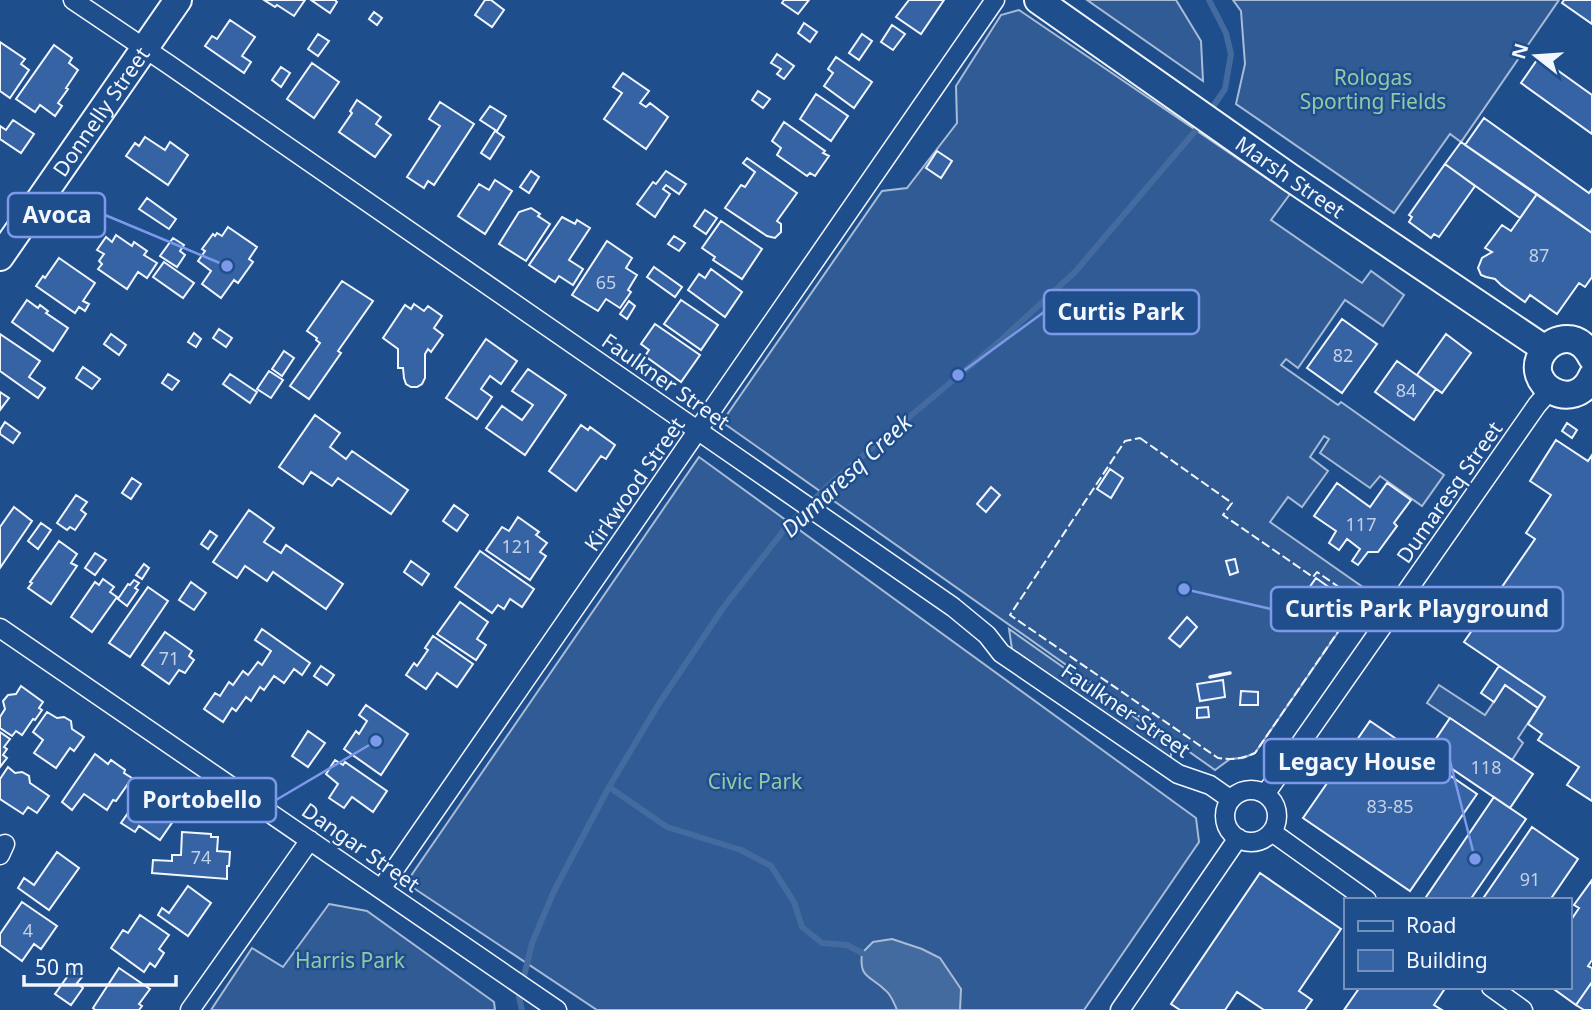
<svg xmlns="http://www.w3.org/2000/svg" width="1592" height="1010" font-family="'Noto Sans',sans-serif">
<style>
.built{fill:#305b95;stroke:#a8bbd7;stroke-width:2}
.water{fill:#446ba0;stroke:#a8bbd7;stroke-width:2}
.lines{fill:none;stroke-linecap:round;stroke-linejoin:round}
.stream{stroke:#446ba0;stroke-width:6}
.building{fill:#3563a3;stroke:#f2f6ff;stroke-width:2}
.street-casing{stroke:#f2f6ff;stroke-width:21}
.secondary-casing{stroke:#f2f6ff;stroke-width:30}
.street{stroke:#1f4e8c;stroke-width:18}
.secondary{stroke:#1f4e8c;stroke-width:26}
.fence{stroke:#f2f6ff;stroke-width:2;stroke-dasharray:9 3.5;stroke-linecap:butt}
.wall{stroke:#f2f6ff;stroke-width:3.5}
.labels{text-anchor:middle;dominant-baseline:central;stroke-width:5;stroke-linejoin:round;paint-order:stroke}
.number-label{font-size:18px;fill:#c3d1e8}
.park-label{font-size:21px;fill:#97c8a6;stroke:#1f4e8c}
.street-label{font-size:21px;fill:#f2f6ff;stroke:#1f4e8c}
.water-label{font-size:23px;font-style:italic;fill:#f2f6ff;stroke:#1f4e8c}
.leader{fill:none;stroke:#7d9aea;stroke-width:2.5}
.callout-dot{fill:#7d9aea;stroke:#1f4e8c;stroke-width:2.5}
.callout{fill:#1f4e8c;stroke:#7d9aea;stroke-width:2.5}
.callout-label{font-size:23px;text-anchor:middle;font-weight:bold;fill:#f2f6ff}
</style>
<rect width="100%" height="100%" fill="#1f4e8c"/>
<path class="built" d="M 1087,0 L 1176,0 L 1201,41 L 1203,81 Z
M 1233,0 L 1559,0 L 1461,142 L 1450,134 L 1394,213 L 1236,104 L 1245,64 L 1241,11 Z
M 1019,10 L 1290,194 L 1271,220 L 1362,283 L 1371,271 L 1404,295 L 1383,326 L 1345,300 L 1298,368 L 1286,359 L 1281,365 L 1338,405 L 1341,402 L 1444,475 L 1422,506 L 1380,476 L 1370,488 L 1320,453 L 1329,439 L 1324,436 L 1310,457 L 1328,471 L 1302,507 L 1288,497 L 1270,522 L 1367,590 L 1255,753 L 1243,758 L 1230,759 L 1215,770 L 722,422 L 882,191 L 907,188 L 957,123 L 956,86 L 1001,15 Z
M 699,457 L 1196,818 L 1199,842 L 1084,1010 L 597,1010 L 406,883 Z
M 1009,629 L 1171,743 L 1171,760 L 1012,649 Z
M 1439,685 L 1485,715 L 1505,685 L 1538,708 L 1518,738 L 1523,743 L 1512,760 L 1427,703 Z
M 329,904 L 367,911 L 494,1002 L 495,1010 L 211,1010 L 252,948 L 283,967 Z"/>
<path class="water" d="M 892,939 L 922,949 L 940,958 L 961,989 L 960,1010 L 897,1010 C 894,1003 891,994 885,990 C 870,975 859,979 862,953 L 873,942 Z"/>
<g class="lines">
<path class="stream" d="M 1208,114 L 1225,89 L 1231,54 L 1226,33 L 1209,0
M 609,787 L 667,827 L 741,850 L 771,866 L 794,902 L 802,927 L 822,943 L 847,945 L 862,953
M 522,1010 L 519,997 L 532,943 L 554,891 L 609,787 L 658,705 L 723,608 L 787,526 L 834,480 L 1000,341 L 1075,272 L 1202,123"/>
</g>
<path class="building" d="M 264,0 L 305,0 L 294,16 L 277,5 L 275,7 Z
M 311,0 L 335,0 L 337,2 L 330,13 Z
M 485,0 L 491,0 L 504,10 L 492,27 L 475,15 Z
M 784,0 L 809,0 L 798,14 L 782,3 Z
M 909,0 L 944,0 L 921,34 L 896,17 Z
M 1564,0 L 1592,0 L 1592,24 L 1562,3 Z
M 374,12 L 382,18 L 377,25 L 369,19 Z
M 230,20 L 255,37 L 242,56 L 251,62 L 244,73 L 205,46 L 212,36 L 217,39 Z
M 804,23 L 817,32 L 810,42 L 798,33 Z
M 892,25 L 905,34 L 893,50 L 881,42 Z
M 318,34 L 329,41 L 318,56 L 308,49 Z
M 862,34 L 872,41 L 859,60 L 849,53 Z
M 0,42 L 25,59 L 21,64 L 29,70 L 10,98 L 0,91 Z
M 54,45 L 72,58 L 69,63 L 78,70 L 66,88 L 68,89 L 58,103 L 62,106 L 55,116 L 40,105 L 35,112 L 16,99 Z
M 777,54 L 794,66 L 784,79 L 777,74 L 781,69 L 771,63 Z
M 836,57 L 872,82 L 854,108 L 824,86 L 833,73 L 828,69 Z
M 1539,57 L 1592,95 L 1592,134 L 1521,83 Z
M 312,63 L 339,82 L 314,118 L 287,99 Z
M 281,67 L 290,73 L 281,87 L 272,80 Z
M 623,73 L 649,91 L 640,103 L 646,107 L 650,103 L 668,117 L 646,149 L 604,119 L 622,93 L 613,87 Z
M 758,91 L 770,99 L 763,108 L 752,100 Z
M 816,94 L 848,116 L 831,141 L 800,119 Z
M 357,100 L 381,117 L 376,124 L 391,135 L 375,157 L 339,132 L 352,113 L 350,111 Z
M 440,102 L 474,124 L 434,185 L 428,181 L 424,188 L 407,177 L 440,126 L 429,119 Z
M 490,106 L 506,116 L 497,131 L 480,120 Z
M 1484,118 L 1589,193 L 1592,189 L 1592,233 L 1465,145 Z
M 13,120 L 34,134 L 21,153 L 0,139 L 0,126 L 6,130 Z
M 784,122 L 825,151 L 823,153 L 829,156 L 815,176 L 810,173 L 807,176 L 777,155 L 781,148 L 772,141 Z
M 495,131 L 504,137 L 490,159 L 481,153 Z
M 145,137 L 165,150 L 170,142 L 188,155 L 168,185 L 126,156 L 135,143 L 139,146 Z
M 1461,142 L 1537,194 L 1520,218 L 1445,164 Z
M 937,151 L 952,161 L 941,178 L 926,168 Z
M 747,158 L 797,193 L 777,221 L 781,224 L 781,232 L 775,238 L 767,236 L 725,208 L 741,185 L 745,187 L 755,172 L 743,163 Z
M 1445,164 L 1475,186 L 1439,237 L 1434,234 L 1431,238 L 1409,222 L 1412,217 L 1409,215 Z
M 531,171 L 539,177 L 529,193 L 520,187 Z
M 666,171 L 686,184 L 679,194 L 666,185 L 663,189 L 670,194 L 655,217 L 637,204 L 653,182 L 656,184 Z
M 495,180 L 512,191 L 485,234 L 458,216 L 479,184 L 489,190 Z
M 1537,194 L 1592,233 L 1592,277 L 1585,287 L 1579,283 L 1557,314 L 1530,295 L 1525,302 L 1501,285 L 1495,279 L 1486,277 L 1481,275 L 1478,268 L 1482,258 L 1492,252 L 1485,248 L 1502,225 L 1511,231 Z
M 147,198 L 176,219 L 169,229 L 139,209 Z
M 531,208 L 540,214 L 538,216 L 550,224 L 526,261 L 499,244 L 519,212 Z
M 705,210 L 717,218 L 706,234 L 694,226 Z
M 562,217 L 575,224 L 577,220 L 590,228 L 569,260 L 583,269 L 573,285 L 559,276 L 555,282 L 529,265 Z
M 721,221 L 762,249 L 742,279 L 713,260 L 715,257 L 702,248 Z
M 228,227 L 257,247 L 249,259 L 253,262 L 238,283 L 234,280 L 221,298 L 202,284 L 211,271 L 198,261 L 205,251 L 202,249 L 213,234 L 215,236 L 217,233 L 222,236 Z
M 116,235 L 132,246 L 134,242 L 147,251 L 144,255 L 157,263 L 147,278 L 138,272 L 127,289 L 98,269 L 102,264 L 99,261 L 104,254 L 97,250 L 106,237 L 112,242 Z
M 674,236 L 685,243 L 679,251 L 668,244 Z
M 173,238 L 184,245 L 180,251 L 185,255 L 177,267 L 160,256 Z
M 607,241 L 632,258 L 626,268 L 637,275 L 628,290 L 631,292 L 620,308 L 606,299 L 598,311 L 572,295 Z
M 59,258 L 95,283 L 83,301 L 89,304 L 85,311 L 79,307 L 75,313 L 36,286 L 43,276 L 45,278 Z
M 164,262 L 194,283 L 183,298 L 153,277 Z
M 654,267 L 682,287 L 675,297 L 647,277 Z
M 711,269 L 742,292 L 725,317 L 688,290 L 699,274 L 705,278 Z
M 342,281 L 373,301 L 338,351 L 341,353 L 309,399 L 290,386 L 320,343 L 316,340 L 317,338 L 307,331 Z
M 27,300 L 38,308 L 40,305 L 48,311 L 46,313 L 68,328 L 53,351 L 12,322 Z
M 681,300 L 718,325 L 701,350 L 664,324 Z
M 629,301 L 635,306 L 627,319 L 620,314 Z
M 414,304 L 424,311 L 428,306 L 442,316 L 434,328 L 443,335 L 431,352 L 428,349 L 425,354 L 425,378 L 422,384 L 417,387 L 411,387 L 406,384 L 404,378 L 403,368 L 398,368 L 398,349 L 383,338 L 405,305 L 411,309 Z
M 1342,319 L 1377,344 L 1342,393 L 1307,368 Z
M 655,324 L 700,355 L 681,382 L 645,356 L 649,350 L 641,344 Z
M 219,329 L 232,338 L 226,347 L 213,338 Z
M 194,333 L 201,339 L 196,347 L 188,342 Z
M 0,334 L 40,361 L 29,377 L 45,388 L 38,398 L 0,371 Z
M 111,334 L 126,345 L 119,355 L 104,344 Z
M 1446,334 L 1471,353 L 1442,393 L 1417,375 Z
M 486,339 L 517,361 L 501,384 L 490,376 L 481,389 L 492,397 L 477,419 L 446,398 Z
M 284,351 L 294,358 L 282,376 L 272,369 Z
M 1397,361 L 1436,389 L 1414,420 L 1375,392 Z
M 83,367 L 100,379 L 92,389 L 76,378 Z
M 528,369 L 566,395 L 525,455 L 486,428 L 502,406 L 522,420 L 533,405 L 512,391 Z
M 269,371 L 283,380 L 271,398 L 257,389 Z
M 168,374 L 179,381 L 172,390 L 162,383 Z
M 230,374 L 257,392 L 250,403 L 223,384 Z
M 0,392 L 9,398 L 0,410 Z
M 315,415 L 340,433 L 330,447 L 346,459 L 352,451 L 408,490 L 391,514 L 338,478 L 332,486 L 311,472 L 303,484 L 279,467 Z
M 5,422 L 20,433 L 13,443 L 0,434 L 0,430 Z
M 1567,423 L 1577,430 L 1572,438 L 1562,431 Z
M 581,425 L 588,430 L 590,427 L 615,445 L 606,459 L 601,456 L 576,491 L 549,471 Z
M 1556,440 L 1588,461 L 1592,455 L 1592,801 L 1567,785 L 1579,767 L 1538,740 L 1542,734 L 1528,724 L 1545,697 L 1464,642 L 1535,539 L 1526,533 L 1551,495 L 1530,481 Z
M 1110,469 L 1123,478 L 1111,498 L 1097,489 Z
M 132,478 L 141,484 L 131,499 L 122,493 Z
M 1337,483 L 1370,507 L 1387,483 L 1411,500 L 1394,523 L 1397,526 L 1378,552 L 1368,552 L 1358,565 L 1352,561 L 1360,549 L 1347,539 L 1339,550 L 1329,543 L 1336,531 L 1314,516 Z
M 991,487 L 1000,495 L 986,512 L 977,504 Z
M 76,495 L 87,502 L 81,510 L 86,514 L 75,530 L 70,527 L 67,530 L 57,523 Z
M 454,505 L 468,515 L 457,531 L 443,521 Z
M 14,507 L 32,521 L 0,568 L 0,527 Z
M 249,510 L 274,528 L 264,542 L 281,553 L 286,545 L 343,584 L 326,609 L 273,572 L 267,581 L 245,566 L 237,578 L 213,562 Z
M 518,517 L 539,532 L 536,535 L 547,543 L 540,552 L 546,556 L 530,580 L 486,550 L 502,527 L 509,531 Z
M 41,523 L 51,530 L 38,549 L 28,541 Z
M 210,531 L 217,536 L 208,549 L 201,544 Z
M 59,541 L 77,554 L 71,563 L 77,566 L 51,604 L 28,588 L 32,583 L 30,582 Z
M 480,551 L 534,589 L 522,607 L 510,599 L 504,609 L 498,605 L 492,613 L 455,587 Z
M 95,553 L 106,560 L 95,575 L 85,568 Z
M 1235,559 L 1238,572 L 1230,575 L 1226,561 Z
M 411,561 L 429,574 L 422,585 L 404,572 Z
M 144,564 L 149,568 L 142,579 L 136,575 Z
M 1316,578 L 1330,588 L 1323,598 L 1309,588 Z
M 103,579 L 114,587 L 110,592 L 117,597 L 92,632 L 71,617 L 95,582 L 99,585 Z
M 134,580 L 139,583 L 135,588 L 138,590 L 127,606 L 118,599 L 128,584 L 130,585 Z
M 191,582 L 206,593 L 194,610 L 179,600 Z
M 148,587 L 168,601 L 130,657 L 109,643 Z
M 460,602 L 488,622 L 477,639 L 486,645 L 476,660 L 437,634 Z
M 1187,617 L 1197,627 L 1180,647 L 1169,638 Z
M 262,629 L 310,663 L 302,675 L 294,669 L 284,683 L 274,676 L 264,690 L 260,687 L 251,701 L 246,697 L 236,711 L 232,708 L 223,722 L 204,709 L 215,693 L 220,696 L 229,682 L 233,685 L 243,671 L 248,675 L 258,662 L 262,665 L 271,651 L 255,640 Z
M 165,632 L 192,651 L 189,656 L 194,660 L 185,673 L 179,670 L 169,684 L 142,665 Z
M 433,636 L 473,664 L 457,687 L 437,673 L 426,689 L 406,675 L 414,663 L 417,666 L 428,650 L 425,648 Z
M 321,666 L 334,675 L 327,685 L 314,676 Z
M 1499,666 L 1545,697 L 1538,708 L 1505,685 L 1494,702 L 1481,693 Z
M 1223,680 L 1225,697 L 1200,701 L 1197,684 Z
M 21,686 L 43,702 L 39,708 L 42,710 L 35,720 L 33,719 L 22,735 L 16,731 L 12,736 L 0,728 L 0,717 L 5,709 L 3,701 L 8,695 L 16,694 Z
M 1241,691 L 1258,692 L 1258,705 L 1240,705 Z
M 366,705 L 408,734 L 381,775 L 344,749 L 356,731 L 359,734 L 367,721 L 359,715 Z
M 1208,707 L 1209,717 L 1197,718 L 1197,708 Z
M 47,712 L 57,718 L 64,717 L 71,721 L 72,729 L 84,737 L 74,751 L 70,748 L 56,768 L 34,753 L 43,740 L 33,732 Z
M 1450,718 L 1533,774 L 1510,808 L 1427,752 Z
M 1370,721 L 1477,794 L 1410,891 L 1303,818 Z
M 308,731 L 325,743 L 308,767 L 292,756 Z
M 0,732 L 10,739 L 4,747 L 7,749 L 3,755 L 7,758 L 0,767 Z
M 95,754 L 108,764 L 111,760 L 125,770 L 124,773 L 132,778 L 116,801 L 113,800 L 107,810 L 84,794 L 72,810 L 62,802 Z
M 335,760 L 343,765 L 345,762 L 387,791 L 373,812 L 352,797 L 344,808 L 329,798 L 338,784 L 326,774 Z
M 8,767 L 15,773 L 22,772 L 29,776 L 30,783 L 49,796 L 37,813 L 28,807 L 23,814 L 0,799 L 0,779 Z
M 154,789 L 168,799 L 164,804 L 178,814 L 160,840 L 139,826 L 135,832 L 121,823 L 144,790 L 150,795 Z
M 1494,797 L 1526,819 L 1470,900 L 1424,900 Z
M 1532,827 L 1578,859 L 1550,900 L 1482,900 Z
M 182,832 L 211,834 L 211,837 L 218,837 L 217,851 L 230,852 L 229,866 L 227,866 L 227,879 L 152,873 L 153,860 L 172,861 L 172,855 L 181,855 Z
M 57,852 L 79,868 L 49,910 L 18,888 L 24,878 L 34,885 Z
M 1260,873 L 1341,929 L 1299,991 L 1312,1000 L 1305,1010 L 1264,1010 L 1237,992 L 1225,1010 L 1180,1010 L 1171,1004 Z
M 1592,880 L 1592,960 L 1588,966 L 1592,968 L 1592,982 L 1576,1005 L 1551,987 L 1569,987 L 1569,923 L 1579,908 L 1574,905 Z
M 188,886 L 211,903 L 188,936 L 158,915 L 162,908 L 169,913 Z
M 22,902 L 57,926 L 41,949 L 34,944 L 22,961 L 0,945 L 0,934 Z
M 140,915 L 169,935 L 159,949 L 164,953 L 155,967 L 150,963 L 144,972 L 111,948 L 123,930 L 128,933 Z
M 119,968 L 150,989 L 139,1004 L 142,1006 L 139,1010 L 95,1010 L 93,1008 Z
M 72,970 L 82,977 L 77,983 L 83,988 L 71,1005 L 55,994 Z
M 1592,982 L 1592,1010 L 1584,1010 L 1576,1005 Z
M 1360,987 L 1440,987 L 1444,990 L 1434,1005 L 1442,1010 L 1344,1010 Z"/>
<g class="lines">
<defs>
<path id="street" d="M 73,0 L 168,64 L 953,607 L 987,635 L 1001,653 L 1178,774 L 1210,785 L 1230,799
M 0,628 L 557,1010
M1225 816a26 26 0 1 1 52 0a26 26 0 1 1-52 0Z
M 1266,793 L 1537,405 L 1550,390
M 1272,832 L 1367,900
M 0,855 L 5,844
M 381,889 L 995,0
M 1491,987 L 1523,1010
M 190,1010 L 310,840
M 1120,1010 L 1238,838"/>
<g id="secondary">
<path id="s1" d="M 1038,0 L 1291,178 L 1545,349"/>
<path id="s2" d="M 0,257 L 178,0"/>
<path d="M 1592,358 C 1587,348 1579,339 1567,339 C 1557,339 1549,344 1543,352 C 1521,384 1575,416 1592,376"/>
</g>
</defs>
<use href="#street" class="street-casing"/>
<use href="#secondary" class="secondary-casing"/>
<use href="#street" class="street"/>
<use href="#secondary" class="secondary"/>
<path class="fence" d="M 1140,438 L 1232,503 L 1223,515 L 1313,577 L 1317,572 L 1359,601 L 1255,753 C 1242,759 1232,760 1218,758 L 1010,615 L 1125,441 Z"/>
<path class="wall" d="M 1210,677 L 1230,673"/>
</g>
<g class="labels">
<g class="number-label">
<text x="1539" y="255">87</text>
<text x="606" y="282">65</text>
<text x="1343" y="355">82</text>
<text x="1406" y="390">84</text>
<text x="1361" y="524">117</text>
<text x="517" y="546">121</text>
<text x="169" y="658">71</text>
<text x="1486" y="767">118</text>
<text x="1390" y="806">83-85</text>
<text x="201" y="857">74</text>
<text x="1530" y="879">91</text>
<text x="28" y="930">4</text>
</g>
<g class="park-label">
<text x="1373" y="77">Rologas<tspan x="1373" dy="24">Sporting Fields</tspan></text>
<text x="755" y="781">Civic Park</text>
<text x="350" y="960">Harris Park</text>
</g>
<g class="street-label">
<text stroke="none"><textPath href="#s2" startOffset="177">Donnelly Street</textPath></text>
<text stroke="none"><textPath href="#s1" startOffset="308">Marsh Street</textPath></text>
<text transform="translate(666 381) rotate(35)">Faulkner Street</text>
<text transform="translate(634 484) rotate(-55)">Kirkwood Street</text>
<text transform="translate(1449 492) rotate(-55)">Dumaresq Street</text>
<text transform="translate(1126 710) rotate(34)">Faulkner Street</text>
<text transform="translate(361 847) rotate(35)">Dangar Street</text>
</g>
<g class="water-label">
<text transform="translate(846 475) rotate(-43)">Dumaresq Creek</text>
</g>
</g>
<path class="leader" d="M227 266L105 215M958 375L1044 312M1184 589L1271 609M1475 859L1450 761M376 741L276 800"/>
<g class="callout-dot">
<circle cx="227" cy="266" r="7"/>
<circle cx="958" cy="375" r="7"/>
<circle cx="1184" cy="589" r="7"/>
<circle cx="1475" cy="859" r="7"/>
<circle cx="376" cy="741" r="7"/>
</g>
<g class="callout">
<rect x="8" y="193" width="97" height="44" rx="7"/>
<rect x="1044" y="290" width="155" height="44" rx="7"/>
<rect x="1271" y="587" width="292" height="44" rx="7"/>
<rect x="1264" y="739" width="186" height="44" rx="7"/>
<rect x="128" y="778" width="148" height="44" rx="7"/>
</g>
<g class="callout-label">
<text x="57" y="223">Avoca</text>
<text x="1121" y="320">Curtis Park</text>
<text x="1417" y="617">Curtis Park Playground</text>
<text x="1357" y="770">Legacy House</text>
<text x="202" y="808">Portobello</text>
</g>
<rect x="1344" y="898" width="228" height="91" fill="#1f4e8c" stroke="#7391ba" stroke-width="2"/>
<rect x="1358" y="921" width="35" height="10" fill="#1f4e8c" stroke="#7391ba" stroke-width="2"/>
<text x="1406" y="933" font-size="21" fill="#f2f6ff">Road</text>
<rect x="1358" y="950" width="35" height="21" fill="#3563a3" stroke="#7391ba" stroke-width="2"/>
<text x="1406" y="968" font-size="21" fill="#f2f6ff">Building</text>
<g transform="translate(1536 56) rotate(287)" stroke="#1f4e8c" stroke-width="5" paint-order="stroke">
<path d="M0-5L12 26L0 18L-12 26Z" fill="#f2f6ff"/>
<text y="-10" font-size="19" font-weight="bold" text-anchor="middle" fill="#f2f6ff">N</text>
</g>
<path d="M24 975v10h152v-10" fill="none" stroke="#f2f6ff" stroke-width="3.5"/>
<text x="35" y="975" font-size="21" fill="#f2f6ff" stroke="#1f4e8c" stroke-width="5" paint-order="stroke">50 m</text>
</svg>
